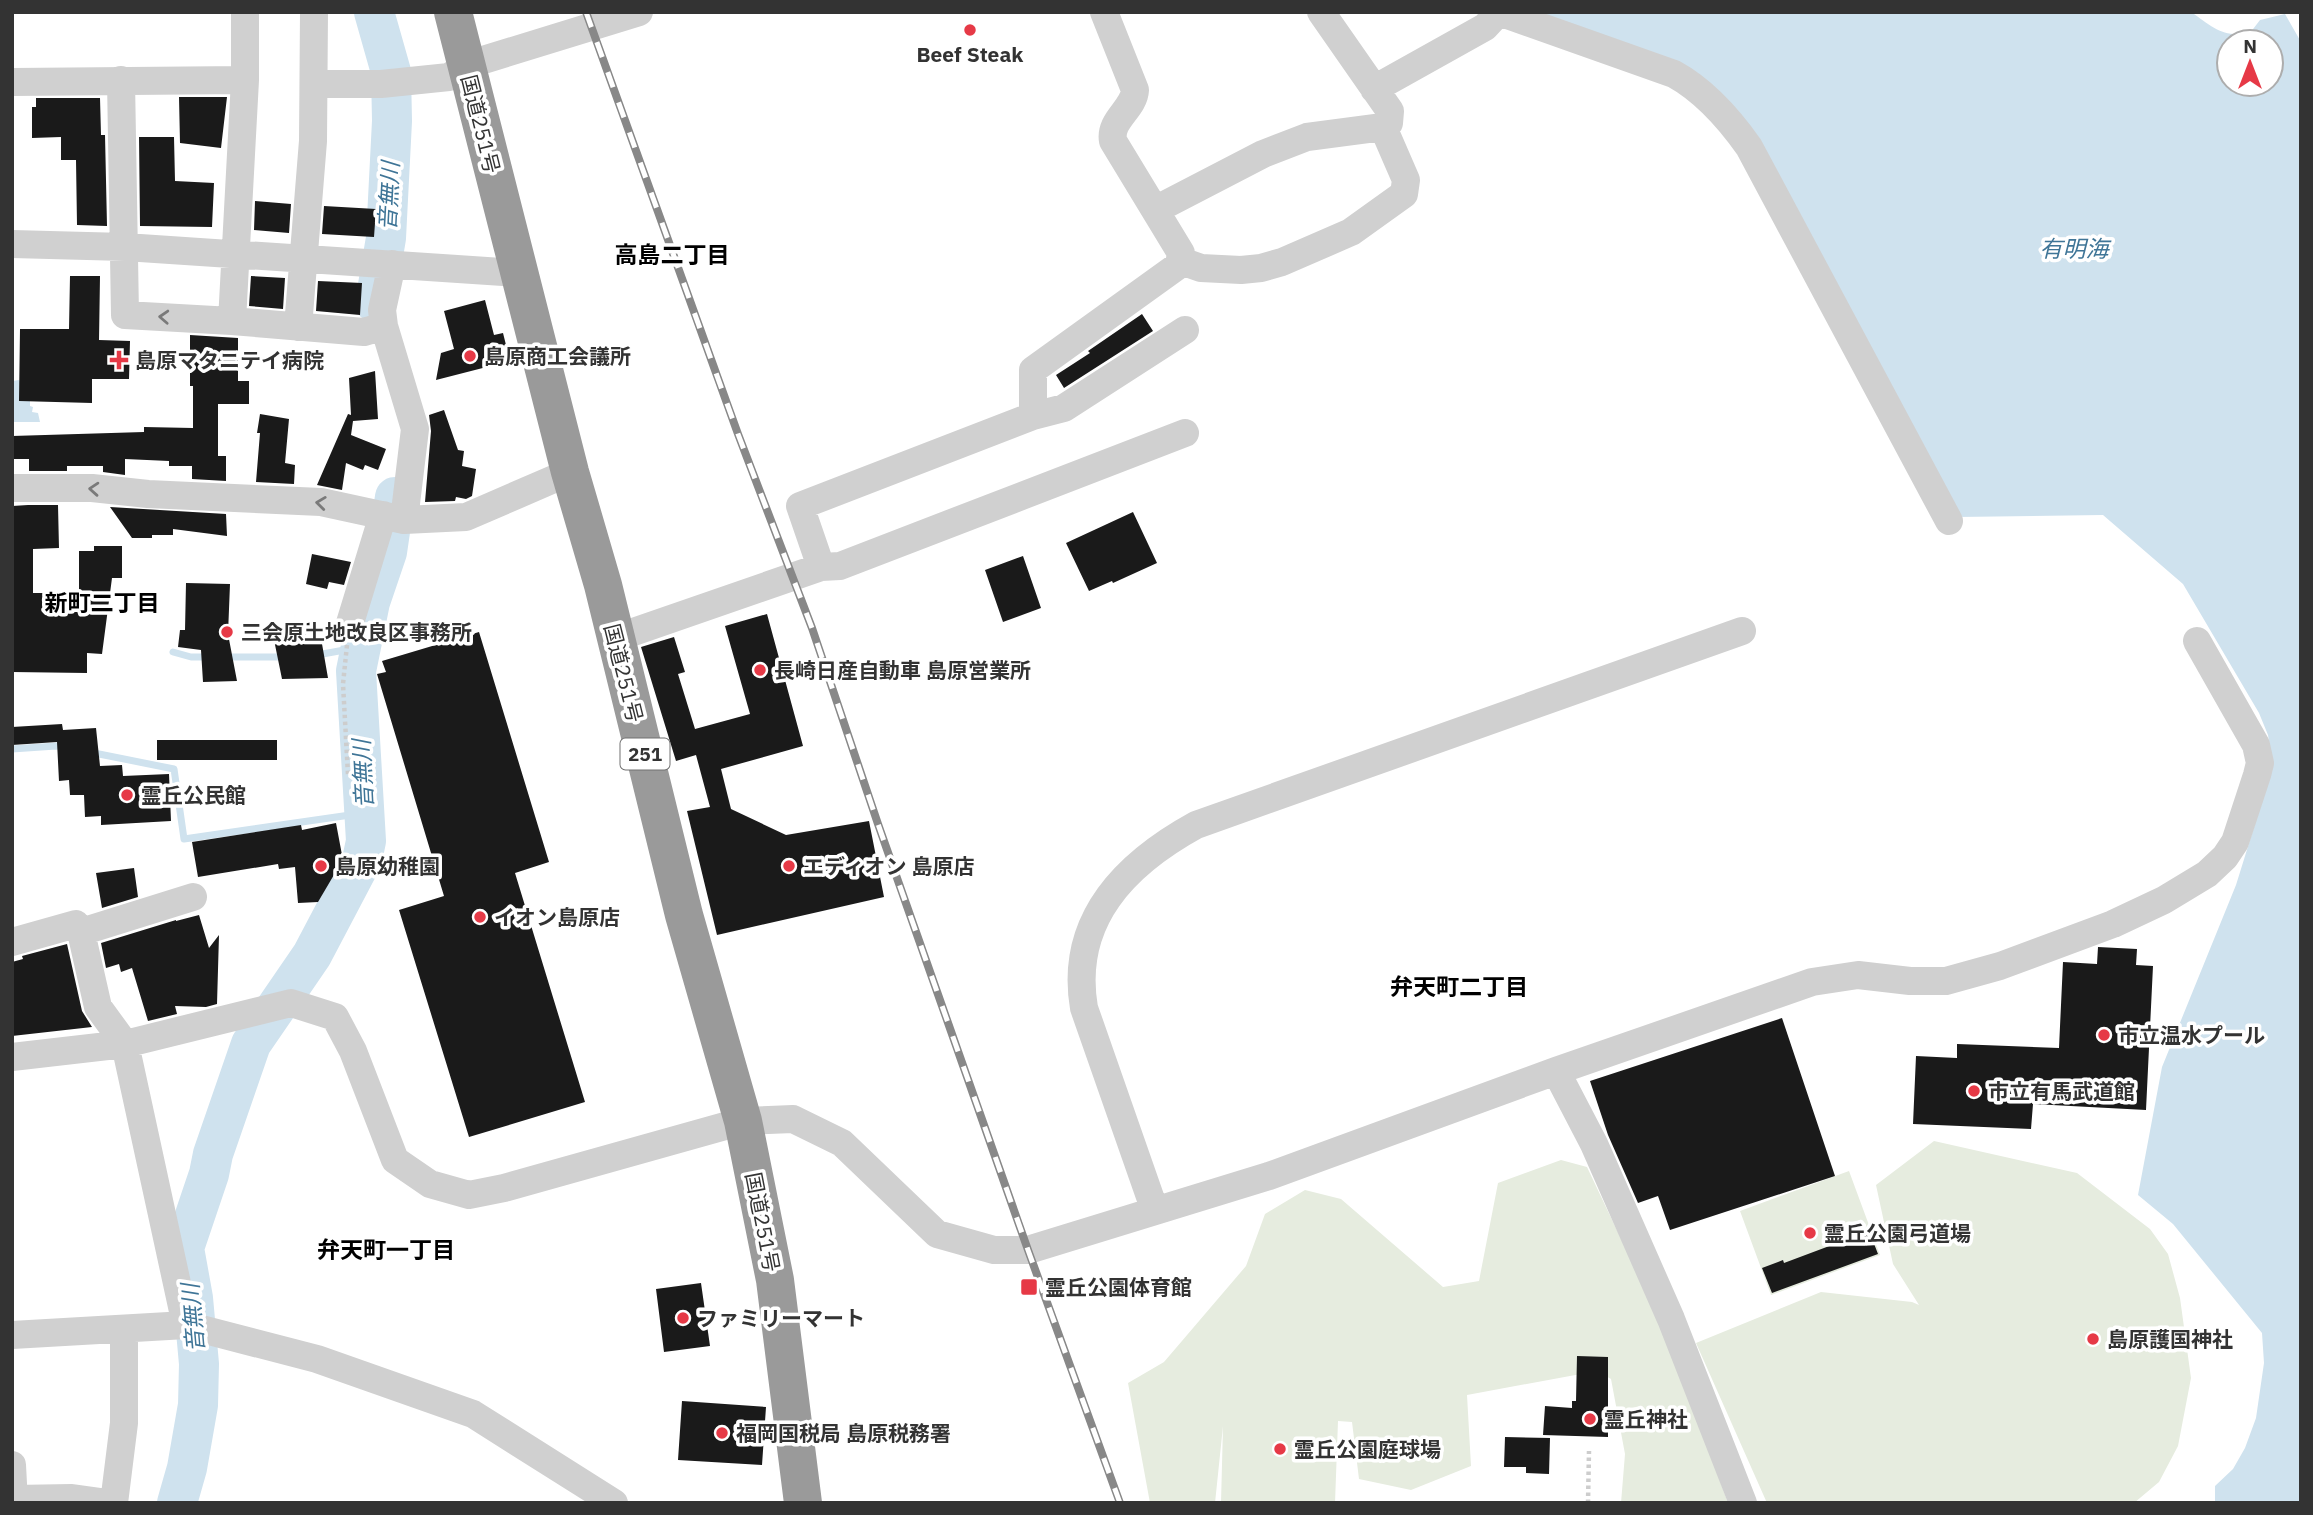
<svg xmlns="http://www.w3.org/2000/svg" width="2313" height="1515" font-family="'IBM Plex Sans','Noto Sans JP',sans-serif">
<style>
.green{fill:#e6ecdf}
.water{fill:#cfe2ee;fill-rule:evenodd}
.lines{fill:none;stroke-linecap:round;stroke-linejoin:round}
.stream{stroke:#cfe2ee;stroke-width:7}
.river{stroke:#cfe2ee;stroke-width:40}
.building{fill:#1a1a1a}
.path{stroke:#cdcdcd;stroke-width:4.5;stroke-dasharray:3.5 3.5;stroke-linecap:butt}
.minor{stroke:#d0d0d0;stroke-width:28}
.highway{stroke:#9a9a9a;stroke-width:38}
.rail-casing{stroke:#888;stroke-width:8}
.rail{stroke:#fff;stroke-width:5;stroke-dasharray:16;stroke-linecap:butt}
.oneway{stroke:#7a7a7a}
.poi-dot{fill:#e63946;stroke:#fff;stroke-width:2.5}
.labels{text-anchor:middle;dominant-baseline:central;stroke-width:7;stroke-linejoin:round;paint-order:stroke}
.shield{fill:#fff;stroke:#707070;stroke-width:2}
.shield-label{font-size:19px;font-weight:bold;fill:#333}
.poi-label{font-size:21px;font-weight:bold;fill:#333;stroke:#fff;text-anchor:start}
.street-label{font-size:21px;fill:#333;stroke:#fff}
.water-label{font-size:23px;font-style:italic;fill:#3f7597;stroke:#fff}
.neighbourhood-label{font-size:23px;font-weight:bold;fill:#000;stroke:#fff}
</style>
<rect width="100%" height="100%" fill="#fff"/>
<path class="green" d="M 1934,1141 L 2077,1173 L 2150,1229 L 2168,1254 L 2180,1298 L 2191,1378 L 2178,1446 L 2159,1482 L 2134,1503 L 1767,1503 L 1696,1343 L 1821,1292 L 1912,1302 L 1919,1305 L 1893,1264 L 1876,1185 Z
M 1561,1160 L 1587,1167 L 1667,1336 L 1728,1503 L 1621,1503 L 1625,1454 L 1611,1379 L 1597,1371 L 1467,1395 L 1471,1466 L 1411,1490 L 1359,1479 L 1352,1422 L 1338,1421 L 1335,1503 L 1221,1503 L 1223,1426 L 1215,1503 L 1150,1503 L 1128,1383 L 1164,1362 L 1246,1266 L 1265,1214 L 1305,1190 L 1341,1199 L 1443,1287 L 1479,1281 L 1498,1183 Z
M 1849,1171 L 1880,1255 L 1771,1295 L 1740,1211 Z"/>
<path class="water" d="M 1527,12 L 2191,12 C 2213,27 2222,38 2250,33 L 2260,20 L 2285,14 L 2301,42 L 2301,1503 L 2215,1503 L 2215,1486 L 2233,1469 L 2245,1448 L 2256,1418 L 2264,1363 L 2262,1333 L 2173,1224 L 2138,1195 L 2162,1067 L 2236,885 L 2273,766 L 2268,735 L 2259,713 L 2183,584 L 2103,515 L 1957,517 L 1753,131 ZM 2229,42 L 2271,42 L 2271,84 L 2229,84 Z
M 19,380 L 30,401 L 30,406 L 33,407 L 32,412 L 38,413 L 40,422 L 12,422 L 12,381 Z"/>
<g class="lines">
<path class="stream" d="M 173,652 L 191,657 L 211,657
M 317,655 L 361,647
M 226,657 L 284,657
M 12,749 L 56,746 L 64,747
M 89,752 L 174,769 L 184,839 L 364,813"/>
<path class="river" d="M 374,12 L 391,72 L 392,121 L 386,238 L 375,303
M 177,1503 L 187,1468 L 198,1405 L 199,1364 L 193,1298 L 184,1248 L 209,1174 L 213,1154 L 251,1044 L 312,955 L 362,860 L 366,841 L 356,671 L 370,602 L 387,552 L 395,497"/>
</g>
<path class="building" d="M 179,97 L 227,97 L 221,148 L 180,143 Z
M 36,98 L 100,98 L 101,135 L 105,135 L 107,226 L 77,225 L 76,160 L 61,160 L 61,137 L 32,138 L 32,107 L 36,107 Z
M 139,137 L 174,137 L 175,181 L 214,183 L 212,227 L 140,226 Z
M 255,201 L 291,204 L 289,233 L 254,230 Z
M 324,206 L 376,209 L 374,237 L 322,234 Z
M 70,276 L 100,276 L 99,340 L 130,341 L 129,379 L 92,379 L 92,403 L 19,401 L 20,329 L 69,329 Z
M 251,276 L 285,278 L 283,309 L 249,306 Z
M 318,281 L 362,283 L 360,315 L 316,311 Z
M 485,300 L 494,335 L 503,333 L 510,361 L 436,380 L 441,353 L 454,349 L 444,311 Z
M 1142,314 L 1153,331 L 1064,388 L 1056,375 L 1090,353 L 1088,351 Z
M 190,335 L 238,338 L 238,381 L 249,381 L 249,404 L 218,404 L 218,456 L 226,456 L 226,481 L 192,479 L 192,466 L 169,466 L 169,461 L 125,459 L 125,475 L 103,472 L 103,466 L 67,466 L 67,471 L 29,471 L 29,459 L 12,459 L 12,436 L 144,432 L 144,427 L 193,428 L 193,386 L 190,386 Z
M 375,371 L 378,419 L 353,421 L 351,435 L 386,449 L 378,470 L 365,465 L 363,470 L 346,463 L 342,490 L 317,485 L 348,414 L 351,415 L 349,378 Z
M 444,410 L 458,450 L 464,451 L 462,466 L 476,469 L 472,496 L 466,499 L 456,497 L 455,501 L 425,502 L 431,431 L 429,415 Z
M 260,414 L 289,419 L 285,463 L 295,465 L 294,484 L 256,482 L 260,433 L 257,433 Z
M 28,505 L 58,505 L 59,548 L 33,549 L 33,593 L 79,593 L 79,551 L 94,551 L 94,546 L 122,546 L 122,578 L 112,578 L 102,654 L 87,653 L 87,673 L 12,672 L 12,506 Z
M 110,507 L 226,514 L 227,536 L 173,529 L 173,535 L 152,535 L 152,538 L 132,538 Z
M 1133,512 L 1157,563 L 1113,583 L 1112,581 L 1089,591 L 1066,543 Z
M 312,554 L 351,562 L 344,585 L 329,582 L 327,589 L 306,584 Z
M 1023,556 L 1041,608 L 1003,622 L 985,570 Z
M 186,583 L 230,584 L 228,634 L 237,681 L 203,682 L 201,650 L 178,647 L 180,630 L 185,630 Z
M 767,614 L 803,746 L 721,769 L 731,809 L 786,835 L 869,821 L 884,897 L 717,935 L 687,811 L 710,807 L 696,755 L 676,761 L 641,647 L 674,637 L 685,672 L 678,674 L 695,729 L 750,714 L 725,626 Z
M 318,621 L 328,678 L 282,679 L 272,630 Z
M 479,632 L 549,862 L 515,873 L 585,1102 L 469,1137 L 399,910 L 444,896 L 377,674 L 386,672 L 382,661 Z
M 62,724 L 63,730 L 96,728 L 100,766 L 122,765 L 123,776 L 169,774 L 171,821 L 101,825 L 101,816 L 85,817 L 84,795 L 70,795 L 69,780 L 59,781 L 57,742 L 12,745 L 12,727 Z
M 157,740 L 277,740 L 277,760 L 157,760 Z
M 336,823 L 342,855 L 337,856 L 338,868 L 318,902 L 298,903 L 295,867 L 279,869 L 278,864 L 198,877 L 192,842 L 301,825 L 302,830 Z
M 134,868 L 138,897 L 102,908 L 96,873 Z
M 199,915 L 209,948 L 219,935 L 217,1004 L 206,1007 L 175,1006 L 177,1014 L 148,1021 L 132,968 L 121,972 L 119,964 L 106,968 L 101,943 L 176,920 L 176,921 Z
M 67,944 L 82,1011 L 92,1027 L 12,1036 L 12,962 L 23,959 L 22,956 Z
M 2098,947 L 2137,949 L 2136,965 L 2153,966 L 2146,1110 L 2033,1104 L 2031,1129 L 1913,1124 L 1916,1056 L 1957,1058 L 1957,1044 L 2059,1048 L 2063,962 L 2097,964 Z
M 1782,1018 L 1835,1176 L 1670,1230 L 1658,1196 L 1638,1203 L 1608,1135 L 1590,1081 Z
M 1868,1228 L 1878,1254 L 1772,1293 L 1762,1268 L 1783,1260 L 1784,1263 L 1848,1239 L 1846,1235 Z
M 701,1283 L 710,1346 L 664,1352 L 656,1289 Z
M 1577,1356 L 1608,1357 L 1608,1437 L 1543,1435 L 1545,1406 L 1572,1408 L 1572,1401 L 1576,1401 Z
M 682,1401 L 766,1407 L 762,1465 L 678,1460 Z
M 1505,1437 L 1550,1438 L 1549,1474 L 1526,1473 L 1526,1467 L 1504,1467 Z"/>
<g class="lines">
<path class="path" d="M 347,645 L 343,684 L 348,775
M 1588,1503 L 1589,1451"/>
<path class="minor" d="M 245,12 L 245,80 L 232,321 L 364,332 L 384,326
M 1499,12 L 1674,74 C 1703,90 1730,120 1749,147 L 1949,521
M 121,80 L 125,315 L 232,321
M 12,82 L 245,80
M 314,84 L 381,84 L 449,77 L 467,65 L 639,12
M 1374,89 L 1485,27 L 1499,12
M 1155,210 L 1263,154 L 1307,137 L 1383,127 L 1389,123 L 1390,111 L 1321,12
M 12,244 L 125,247 L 518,273
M 1181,261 L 1201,268 L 1241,270 L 1261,268 L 1282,262 L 1351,232 L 1404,194 L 1406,180 L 1383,127
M 392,264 L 382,310 L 384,326 L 415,429 L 404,520
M 298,327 L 313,141 L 314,12
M 1033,416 L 1064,408 L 1185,330
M 12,488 L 92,488 L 148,494 L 321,502 L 404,520 L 466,517 L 570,472
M 821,567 L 840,566 L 1185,433
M 350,623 L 383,515
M 616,638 L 821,567 L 800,506 L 1033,416 L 1033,370 L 1179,265 L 1181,253 L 1113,141 C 1109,120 1134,109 1135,90 L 1104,12
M 81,932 L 193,897
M 12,942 L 76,924 L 81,932 L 98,1007 L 125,1044 L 186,1325
M 12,1057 L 125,1044 L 291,1003 L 335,1017 L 353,1051 L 395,1160 L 430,1184 L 469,1195 L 504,1188 L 743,1121 L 793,1119 L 842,1143 L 937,1234 L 994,1250 L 1028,1250 L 1269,1176 L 1556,1071 L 1812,982 L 1858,975 L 1910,981 L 1946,981 L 2000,966 L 2113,924 L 2164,900 L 2207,874 L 2225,857 L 2235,842 L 2257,775 L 2260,763 L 2256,745 L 2197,641
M 1556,1071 L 1594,1144 L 1671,1319 L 1743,1503
M 1155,1211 L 1084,1008 C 1069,920 1125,864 1196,825 L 1742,631
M 12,1335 L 186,1325 L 317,1359 L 473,1414 L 614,1503
M 12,1465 L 14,1503
M 14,1499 L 72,1498 L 108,1503
M 114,1503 L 124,1423 L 124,1329"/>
<path class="highway" d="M 453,12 L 570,472 L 603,585 L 684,915 L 743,1121 L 775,1280 L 803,1503"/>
<defs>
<path id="rail" d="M 586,12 L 738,434 L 812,628 L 878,824 L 1028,1250 L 1120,1503"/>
</defs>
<use href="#rail" class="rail-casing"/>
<use href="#rail" class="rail"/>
</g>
<defs><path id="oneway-chevron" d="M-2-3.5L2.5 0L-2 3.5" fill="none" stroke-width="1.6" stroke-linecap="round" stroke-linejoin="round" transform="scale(1.75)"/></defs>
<g class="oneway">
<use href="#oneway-chevron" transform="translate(164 317) rotate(-177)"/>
<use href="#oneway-chevron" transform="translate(94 489) rotate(-176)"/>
<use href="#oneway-chevron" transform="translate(321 503) rotate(-173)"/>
</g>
<g class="poi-dot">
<circle cx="970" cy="30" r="7"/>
<circle cx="470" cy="356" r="7"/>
<path d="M115.5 349.5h7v7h7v7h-7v7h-7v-7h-7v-7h7z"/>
<circle cx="227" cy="632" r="7"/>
<circle cx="760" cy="670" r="7"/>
<circle cx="127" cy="795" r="7"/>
<circle cx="321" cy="866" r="7"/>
<circle cx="789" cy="866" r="7"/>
<circle cx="480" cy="917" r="7"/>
<circle cx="2104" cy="1035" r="7"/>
<circle cx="1974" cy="1091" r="7"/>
<circle cx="1810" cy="1233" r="7"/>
<rect x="1020" y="1278" width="18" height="18" rx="3.5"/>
<circle cx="683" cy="1318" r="7"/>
<circle cx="2093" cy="1339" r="7"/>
<circle cx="1590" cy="1419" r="7"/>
<circle cx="722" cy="1433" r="7"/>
<circle cx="1280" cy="1449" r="7"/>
</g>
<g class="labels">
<rect class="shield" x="620.5" y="738.5" width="49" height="31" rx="5"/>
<g class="shield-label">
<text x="645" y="754">251</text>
</g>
<g class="poi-label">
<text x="970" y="54" text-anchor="middle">Beef Steak</text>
<text x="484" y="356">島原商工会議所</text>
<text x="135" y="360">島原マタニテイ病院</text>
<text x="241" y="632">三会原土地改良区事務所</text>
<text x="774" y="670">長崎日産自動車 島原営業所</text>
<text x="141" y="795">霊丘公民館</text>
<text x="335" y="866">島原幼稚園</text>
<text x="803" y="866">エディオン 島原店</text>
<text x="494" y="917">イオン島原店</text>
<text x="2118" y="1035">市立温水プール</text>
<text x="1988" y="1091">市立有馬武道館</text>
<text x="1824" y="1233">霊丘公園弓道場</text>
<text x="1045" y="1287">霊丘公園体育館</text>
<text x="697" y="1318">ファミリーマート</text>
<text x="2107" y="1339">島原護国神社</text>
<text x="1604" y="1419">霊丘神社</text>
<text x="736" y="1433">福岡国税局 島原税務署</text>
<text x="1294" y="1449">霊丘公園庭球場</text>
</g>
<g class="street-label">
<text transform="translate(481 124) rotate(76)">国道251号</text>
<text transform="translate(624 673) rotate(76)">国道251号</text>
<text transform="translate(763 1222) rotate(79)">国道251号</text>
</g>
<g class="water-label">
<text transform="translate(388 196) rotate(-87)">音無川</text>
<text x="2074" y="248">有明海</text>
<text transform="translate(362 774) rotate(-93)">音無川</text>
<text transform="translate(192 1318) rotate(-95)">音無川</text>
</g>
<g class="neighbourhood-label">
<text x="672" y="254">高島二丁目</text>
<text x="102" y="602">新町二丁目</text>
<text x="1459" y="986">弁天町二丁目</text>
<text x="386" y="1249">弁天町一丁目</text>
</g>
</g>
<rect width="2313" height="1515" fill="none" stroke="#333333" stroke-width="28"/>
<g transform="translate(2250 63)"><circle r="33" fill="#ffffff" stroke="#adadad" stroke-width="2"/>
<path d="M0-5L12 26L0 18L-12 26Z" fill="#e63946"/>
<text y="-10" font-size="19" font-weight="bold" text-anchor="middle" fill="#333333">N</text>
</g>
</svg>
